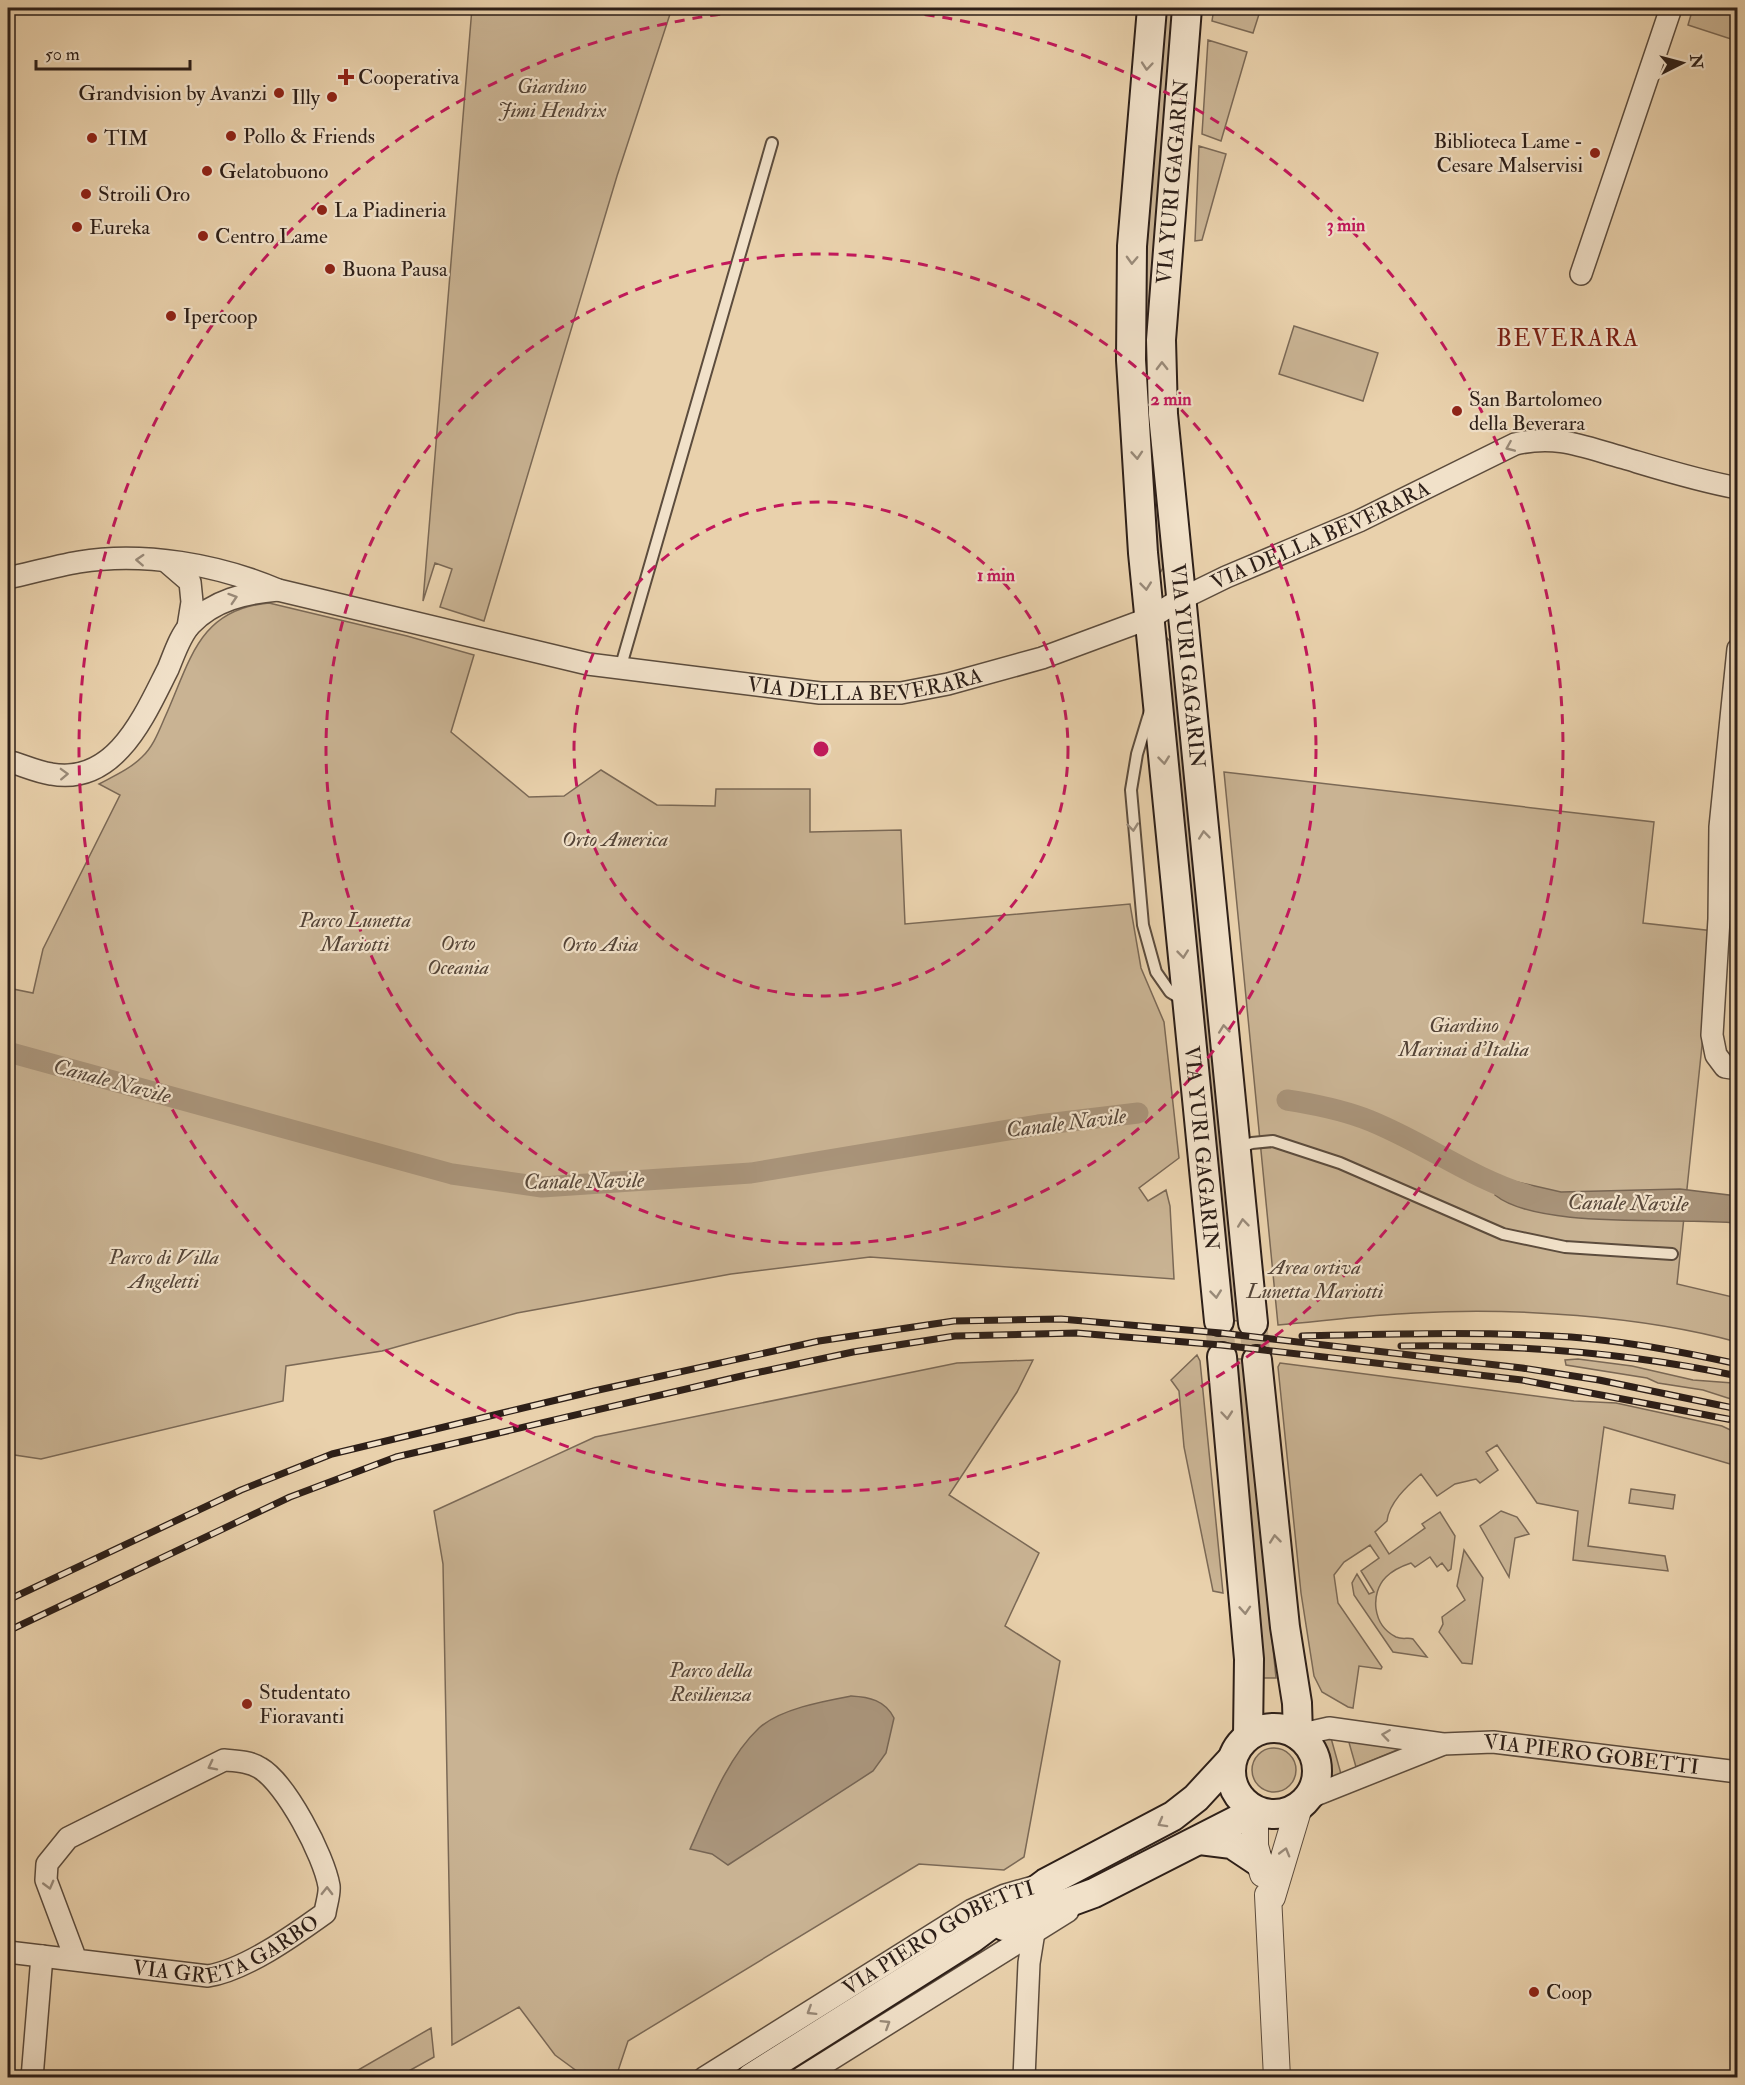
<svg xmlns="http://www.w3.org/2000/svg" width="1745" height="2085" font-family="'IM FELL Double Pica',serif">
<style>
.green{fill:#c9b393;stroke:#7b6956;stroke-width:1.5}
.water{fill:#a9947a;stroke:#776553;stroke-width:1.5}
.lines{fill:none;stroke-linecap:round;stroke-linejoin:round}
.canal{stroke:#a9947a;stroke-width:21}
.secondary-tunnel{stroke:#c3ad8e;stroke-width:28;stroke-dasharray:28 14;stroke-linecap:butt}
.service-casing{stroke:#5c4c3d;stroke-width:14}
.minor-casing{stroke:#5c4c3d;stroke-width:24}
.tertiary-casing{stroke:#5c4c3d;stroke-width:28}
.secondary-casing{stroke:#2d1f18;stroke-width:32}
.service{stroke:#f1e1c9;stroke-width:10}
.minor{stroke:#f1e1c9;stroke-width:21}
.tertiary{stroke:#f1e1c9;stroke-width:26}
.secondary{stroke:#f1e1c9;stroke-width:28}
.rail-casing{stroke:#2d1f18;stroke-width:7}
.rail{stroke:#f1e1c9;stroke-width:4.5;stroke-dasharray:14;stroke-linecap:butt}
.oneway{stroke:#998a79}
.ring{fill:none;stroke:#c2185b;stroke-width:3;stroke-dasharray:10 8}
.poi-dot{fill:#8f2418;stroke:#f1e1c9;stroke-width:2}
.labels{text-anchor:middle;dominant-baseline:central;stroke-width:4.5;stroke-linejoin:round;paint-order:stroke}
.poi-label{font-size:21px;fill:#2d1f18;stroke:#f1e1c9;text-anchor:start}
.park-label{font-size:21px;font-style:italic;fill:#544437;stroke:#f1e1c9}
.street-label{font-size:21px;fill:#2d1f18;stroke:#f1e1c9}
.water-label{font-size:22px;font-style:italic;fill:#58483a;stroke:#f1e1c9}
.quarter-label{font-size:24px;letter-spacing:1.5px;fill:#7a1f14;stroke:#f1e1c9}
.centre{fill:#c2185b;stroke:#f1e1c9;stroke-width:3}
.ring-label{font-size:18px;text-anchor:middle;font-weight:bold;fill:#c2185b;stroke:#f1e1c9;stroke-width:4.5;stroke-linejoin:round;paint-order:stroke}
</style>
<rect width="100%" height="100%" fill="#e9d1ac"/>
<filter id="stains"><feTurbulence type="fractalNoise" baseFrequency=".00333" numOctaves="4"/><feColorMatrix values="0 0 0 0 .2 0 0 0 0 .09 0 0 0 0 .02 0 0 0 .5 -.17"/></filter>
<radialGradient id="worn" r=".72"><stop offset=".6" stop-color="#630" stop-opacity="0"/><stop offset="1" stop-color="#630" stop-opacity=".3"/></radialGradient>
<path class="green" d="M 472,8 L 672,8 L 617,176 L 484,621 L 440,607 L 452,569 L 435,563 L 423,601 Z
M 1165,8 L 1174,8 L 1149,339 L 1164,566 L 1160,573 L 1157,566 L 1140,335 Z
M 1214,8 L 1261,8 L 1253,33 L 1212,21 Z
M 1693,8 L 1737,8 L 1737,41 L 1688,25 Z
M 1208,40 L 1247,52 L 1221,141 L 1202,134 Z
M 1199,146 L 1226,154 L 1202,240 L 1195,241 Z
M 1294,326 L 1378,353 L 1363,401 L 1279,374 Z
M 269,603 L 407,636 L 474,655 L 451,732 L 529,797 L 564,796 L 601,770 L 657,805 L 715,806 L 716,789 L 810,789 L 810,832 L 901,830 L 905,924 L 1130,904 L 1141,968 L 1164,1022 L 1179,1158 L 1139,1188 L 1148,1201 L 1166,1190 L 1170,1206 L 1174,1279 L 870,1257 L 731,1274 L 517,1313 L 382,1351 L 286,1366 L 283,1401 L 41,1459 L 8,1454 L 8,988 L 33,993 L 43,949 L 120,795 L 99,784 C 114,776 130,769 142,757 C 153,747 159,731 165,717 C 190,662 198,609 269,603 Z
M 1167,638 L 1172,643 L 1238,1321 L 1229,1320 L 1163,644 Z
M 1224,772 L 1654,822 L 1643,923 L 1714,931 L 1677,1284 L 1737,1298 L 1737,1342 C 1643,1316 1512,1307 1415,1313 C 1369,1315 1323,1321 1278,1325 Z
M 1197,1355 L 1200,1361 L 1223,1593 L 1213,1591 L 1184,1447 L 1179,1391 L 1171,1380 Z
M 1235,1359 L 1244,1359 L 1276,1678 L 1262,1678 Z
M 1578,1359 L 1632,1366 L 1693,1380 L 1733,1383 L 1737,1384 L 1737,1401 L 1703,1390 L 1658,1383 L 1647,1378 L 1566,1365 L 1565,1360 Z
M 1033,1360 L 1017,1392 L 949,1495 L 1039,1553 L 1005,1626 L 1060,1661 L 1024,1857 L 1004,1870 L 919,1864 L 628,2041 L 616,2077 L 585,2077 L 555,2055 L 519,2007 L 452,2045 L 443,1564 L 434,1511 L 595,1437 L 957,1363 Z
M 1280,1363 L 1574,1401 L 1616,1403 L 1722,1426 L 1737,1433 L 1737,1466 L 1604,1427 L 1588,1546 L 1665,1556 L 1668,1571 L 1573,1560 L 1578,1511 L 1537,1503 L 1497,1445 L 1486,1452 L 1498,1470 L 1480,1483 L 1476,1479 L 1455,1484 L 1437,1496 L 1421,1474 C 1406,1487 1389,1503 1387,1521 L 1375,1532 L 1389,1554 L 1425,1528 L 1422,1524 L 1440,1512 L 1455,1536 L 1451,1569 L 1448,1571 L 1442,1563 L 1437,1567 L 1430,1557 L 1415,1567 L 1411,1563 C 1402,1566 1393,1570 1386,1577 C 1370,1593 1372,1625 1396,1637 C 1403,1640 1408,1637 1413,1639 L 1427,1657 L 1393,1652 L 1354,1595 L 1352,1583 L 1357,1574 L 1369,1594 L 1374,1592 L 1361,1571 L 1379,1558 L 1370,1545 L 1344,1562 L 1334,1575 L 1338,1603 L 1382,1667 L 1381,1669 L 1359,1666 L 1353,1708 L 1348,1707 L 1322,1692 L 1314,1676 L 1301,1593 L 1278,1367 Z
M 1631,1489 L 1675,1495 L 1673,1509 L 1629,1503 Z
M 1501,1511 L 1517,1517 L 1529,1534 L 1515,1538 L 1509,1577 L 1480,1526 Z
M 1464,1550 L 1483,1578 L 1472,1664 L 1462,1663 L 1439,1632 L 1443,1624 L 1442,1617 L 1465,1600 L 1457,1586 Z
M 1331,1738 L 1341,1774 L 1332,1777 L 1329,1774 L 1329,1759 L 1322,1740 Z
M 1348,1739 L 1402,1748 L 1356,1767 Z
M1252 1770a22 22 0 1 1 44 0a22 22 0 1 1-44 0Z
M 431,2028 L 434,2057 L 398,2077 L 346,2077 Z"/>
<path class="water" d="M 1504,1179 L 1561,1192 L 1680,1189 L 1737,1196 L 1737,1223 C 1679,1217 1538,1230 1495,1195 Z
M 851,1696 C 869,1697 885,1700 894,1718 L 886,1753 L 873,1771 L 728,1865 L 712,1854 L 690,1849 C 708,1809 727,1758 759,1728 C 780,1709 824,1701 851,1696 Z"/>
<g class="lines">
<path class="canal" d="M 8,1052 L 452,1174 L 542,1187 L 751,1173 L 1038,1125 L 1138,1113
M 1287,1100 C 1313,1104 1338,1109 1363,1118 C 1420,1139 1469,1178 1527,1195"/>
<path class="secondary-tunnel" d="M 1219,1321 L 1222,1357
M 1253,1323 L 1257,1360"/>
<defs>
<path id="service" d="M 620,669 L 772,143
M 1150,711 L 1137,754 L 1131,790 L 1143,925 L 1156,972 L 1170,992 L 1183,1000
M 1238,1148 L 1252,1143 L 1273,1141 L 1340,1163 L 1503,1234 L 1565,1247 L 1672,1254"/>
<g id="minor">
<path d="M 1581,274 L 1671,8"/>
<path d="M 168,563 L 190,582 L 192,602 L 188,627"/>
<path id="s1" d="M 8,578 C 31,573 55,566 79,562 C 143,551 220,565 278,590 L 588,664 L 820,693 L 901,693 L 948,684 L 1042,658 L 1150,618 L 1181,599 L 1226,577 L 1359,521 L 1515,444 C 1558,434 1584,447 1624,458 C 1661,469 1699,481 1738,488"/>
<path d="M 1738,649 L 1720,827 L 1719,919 L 1712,1035 L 1716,1055 L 1725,1067 L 1738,1069"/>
<path d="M 8,761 C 22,765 37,772 51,774 C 116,786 145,714 168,669 C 174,655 180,635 191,624 C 214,600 245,593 278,590"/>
<path id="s2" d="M 1298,1735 L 1329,1728 L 1443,1744 L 1493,1742 L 1738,1772"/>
<path d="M 1308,1798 L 1441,1745"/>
<path id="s3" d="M 8,1952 L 208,1976 C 245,1970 293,1936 325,1913 C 326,1905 330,1894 329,1886 C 324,1856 286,1783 260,1768 C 249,1761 236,1761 224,1760 L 68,1838 L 47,1864 L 46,1880 L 76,1960"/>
<path d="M 32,2078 L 42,1956"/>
<path id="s4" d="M 704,2078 L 972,1910 L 1005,1895 L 1033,1887"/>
<path d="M 801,2078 L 1068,1911"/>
<path d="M 1024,2078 L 1029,1963 L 1034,1932"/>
</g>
<path id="tertiary" d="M 1255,1811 L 1255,1846 L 1263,1874
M 1277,2078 L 1268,1895 L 1272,1897 L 1299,1807"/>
<g id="secondary">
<path id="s5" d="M 1152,8 L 1132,246 L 1131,360 L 1143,553 L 1219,1321"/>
<path id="s6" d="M 1187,8 L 1161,340 L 1163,414 L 1253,1323"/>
<path d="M 1222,1357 L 1249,1659 L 1248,1736"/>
<path d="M 1257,1360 L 1285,1627 L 1297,1703 L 1298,1735"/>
<circle cx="1274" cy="1771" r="43"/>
<path d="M 1200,1840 L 1232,1844 L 1259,1862"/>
<path d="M 1004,1926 L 1094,1893 L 1255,1811"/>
<path d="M 751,2078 L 971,1939 L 1046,1883 L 1173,1816 L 1196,1798 L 1232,1759"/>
</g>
</defs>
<use href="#service" class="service-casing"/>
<use href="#minor" class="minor-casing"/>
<use href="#tertiary" class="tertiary-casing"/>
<use href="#secondary" class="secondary-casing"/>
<use href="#service" class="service"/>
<use href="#minor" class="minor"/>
<use href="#tertiary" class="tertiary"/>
<use href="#secondary" class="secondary"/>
<defs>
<path id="rail" d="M 1302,1336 C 1392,1334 1481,1331 1571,1337 C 1627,1341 1683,1352 1738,1364
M 1401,1346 C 1515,1344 1626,1352 1738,1376
M 8,1600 L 241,1490 L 332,1454 L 594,1391 L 819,1341 L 954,1321 L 1061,1319 L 1221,1333 L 1522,1368 L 1599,1380 L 1738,1409
M 8,1631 L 290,1497 L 396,1457 L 746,1375 L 853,1352 L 955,1336 L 1077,1333 L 1221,1345 L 1522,1380 L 1738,1421"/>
</defs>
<use href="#rail" class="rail-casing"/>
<use href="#rail" class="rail"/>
</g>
<defs><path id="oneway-chevron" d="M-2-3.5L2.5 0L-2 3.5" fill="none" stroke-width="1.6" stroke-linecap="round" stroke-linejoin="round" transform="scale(1.5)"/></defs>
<g class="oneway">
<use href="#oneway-chevron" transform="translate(1147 66) rotate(95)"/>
<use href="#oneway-chevron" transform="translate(1132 260) rotate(92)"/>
<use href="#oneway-chevron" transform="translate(1162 366) rotate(-91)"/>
<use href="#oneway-chevron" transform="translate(1510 447) rotate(157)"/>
<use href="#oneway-chevron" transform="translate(1137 455) rotate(86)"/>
<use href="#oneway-chevron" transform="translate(140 560) rotate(-177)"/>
<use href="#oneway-chevron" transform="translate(1146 586) rotate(84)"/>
<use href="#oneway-chevron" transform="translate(233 598) rotate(-18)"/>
<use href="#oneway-chevron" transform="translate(1164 760) rotate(84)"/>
<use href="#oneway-chevron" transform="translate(64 774) rotate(-2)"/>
<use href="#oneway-chevron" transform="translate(1133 827) rotate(84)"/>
<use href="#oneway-chevron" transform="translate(1204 835) rotate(-96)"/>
<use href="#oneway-chevron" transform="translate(1183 954) rotate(84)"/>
<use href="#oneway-chevron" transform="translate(1224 1029) rotate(-96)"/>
<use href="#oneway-chevron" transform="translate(1243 1223) rotate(-96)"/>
<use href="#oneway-chevron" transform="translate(1216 1294) rotate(84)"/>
<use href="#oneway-chevron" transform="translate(1227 1415) rotate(85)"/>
<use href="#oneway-chevron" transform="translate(1275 1539) rotate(-96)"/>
<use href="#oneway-chevron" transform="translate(1245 1610) rotate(86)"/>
<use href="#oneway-chevron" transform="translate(1386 1735) rotate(-172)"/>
<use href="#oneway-chevron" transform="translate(212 1766) rotate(153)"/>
<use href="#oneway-chevron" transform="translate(1162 1823) rotate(151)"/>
<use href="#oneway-chevron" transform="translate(1285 1852) rotate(-74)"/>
<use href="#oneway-chevron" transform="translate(49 1885) rotate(75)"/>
<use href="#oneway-chevron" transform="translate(327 1891) rotate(-89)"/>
<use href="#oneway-chevron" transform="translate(811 2011) rotate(148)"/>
<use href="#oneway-chevron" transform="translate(886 2024) rotate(-32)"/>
</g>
<g class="ring">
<circle cx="821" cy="749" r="247"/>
<circle cx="821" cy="749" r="495"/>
<path d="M853 8A742 742 0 1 1 789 8"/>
</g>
<g class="poi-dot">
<path d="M343 68h6v6h6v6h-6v6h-6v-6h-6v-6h6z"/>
<circle cx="279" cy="93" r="6"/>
<circle cx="332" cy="97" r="6"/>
<circle cx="231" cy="136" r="6"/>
<circle cx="92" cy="138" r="6"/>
<circle cx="1595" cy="153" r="6"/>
<circle cx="207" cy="171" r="6"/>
<circle cx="86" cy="194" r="6"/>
<circle cx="322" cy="210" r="6"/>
<circle cx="77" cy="227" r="6"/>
<circle cx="203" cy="236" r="6"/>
<circle cx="330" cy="269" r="6"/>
<circle cx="171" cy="316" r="6"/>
<circle cx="1457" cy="411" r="6"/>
<circle cx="247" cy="1704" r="6"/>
<circle cx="1534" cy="1992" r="6"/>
</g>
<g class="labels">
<g class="poi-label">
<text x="358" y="77">Cooperativa</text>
<text x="267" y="93" text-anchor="end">Grandvision by Avanzi</text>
<text x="320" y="97" text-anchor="end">Illy</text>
<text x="243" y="136">Pollo &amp; Friends</text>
<text x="104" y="138">TIM</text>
<text x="1583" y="141" text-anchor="end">Biblioteca Lame -<tspan x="1583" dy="24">Cesare Malservisi</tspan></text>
<text x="219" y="171">Gelatobuono</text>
<text x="98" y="194">Stroili Oro</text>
<text x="334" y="210">La Piadineria</text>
<text x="89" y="227">Eureka</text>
<text x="215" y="236">Centro Lame</text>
<text x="342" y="269">Buona Pausa</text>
<text x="183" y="316">Ipercoop</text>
<text x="1469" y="399">San Bartolomeo<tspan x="1469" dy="24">della Beverara</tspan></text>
<text x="259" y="1692">Studentato<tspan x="259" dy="24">Fioravanti</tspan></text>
<text x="1546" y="1992">Coop</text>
</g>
<g class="park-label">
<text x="552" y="86">Giardino<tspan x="552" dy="24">Jimi Hendrix</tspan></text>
<text x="615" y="839">Orto America</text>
<text x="355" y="920">Parco Lunetta<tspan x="355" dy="24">Mariotti</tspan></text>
<text x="458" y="943">Orto<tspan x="458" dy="24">Oceania</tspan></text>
<text x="600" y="944">Orto Asia</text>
<text x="1464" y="1025">Giardino<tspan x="1464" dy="24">Marinai d'Italia</tspan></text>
<text x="164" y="1257">Parco di Villa<tspan x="164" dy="24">Angeletti</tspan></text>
<text x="1315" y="1267">Area ortiva<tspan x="1315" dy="24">Lunetta Mariotti</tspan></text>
<text x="711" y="1670">Parco della<tspan x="711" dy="24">Resilienza</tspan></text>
</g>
<g class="street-label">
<text transform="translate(1173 182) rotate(-85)">VIA YURI GAGARIN</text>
<text stroke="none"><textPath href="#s1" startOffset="1360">VIA DELLA BEVERARA</textPath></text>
<text stroke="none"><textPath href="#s6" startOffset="660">VIA YURI GAGARIN</textPath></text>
<text stroke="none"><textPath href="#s1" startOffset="874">VIA DELLA BEVERARA</textPath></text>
<text stroke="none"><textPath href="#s5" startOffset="1144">VIA YURI GAGARIN</textPath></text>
<text stroke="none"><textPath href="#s2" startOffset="296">VIA PIERO GOBETTI</textPath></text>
<text stroke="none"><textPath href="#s4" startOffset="274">VIA PIERO GOBETTI</textPath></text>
<text stroke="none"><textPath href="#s3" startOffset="225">VIA GRETA GARBO</textPath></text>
</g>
<g class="water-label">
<text transform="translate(112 1081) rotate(15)">Canale Navile</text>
<text transform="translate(1066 1123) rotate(-7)">Canale Navile</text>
<text transform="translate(584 1181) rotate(-1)">Canale Navile</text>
<text transform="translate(1628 1203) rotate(1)">Canale Navile</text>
</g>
<g class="quarter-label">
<text x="1568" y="338">BEVERARA</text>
</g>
</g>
<circle cx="821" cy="749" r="9" class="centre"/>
<g class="ring-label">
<text x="1346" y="231">3 min</text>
<text x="1171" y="405">2 min</text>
<text x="996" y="581">1 min</text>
</g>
<rect width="1745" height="2085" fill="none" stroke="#e9d1ac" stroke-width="30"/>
<rect x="9" y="9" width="1727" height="2067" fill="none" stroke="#2d1f18" stroke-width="3"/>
<rect x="15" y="15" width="1715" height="2055" fill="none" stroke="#2d1f18" stroke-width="1.5"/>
<g transform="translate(1682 63) rotate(84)" stroke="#f1e1c9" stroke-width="4.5" paint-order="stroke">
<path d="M0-4.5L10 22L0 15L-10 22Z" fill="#2d1f18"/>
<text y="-9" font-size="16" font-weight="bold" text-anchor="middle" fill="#2d1f18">N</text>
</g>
<path d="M36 60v9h154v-9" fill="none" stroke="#2d1f18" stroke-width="3"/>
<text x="45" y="60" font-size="18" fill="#2d1f18" stroke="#f1e1c9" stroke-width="4.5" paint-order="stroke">50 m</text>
<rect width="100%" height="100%" filter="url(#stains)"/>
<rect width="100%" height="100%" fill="url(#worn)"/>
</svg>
